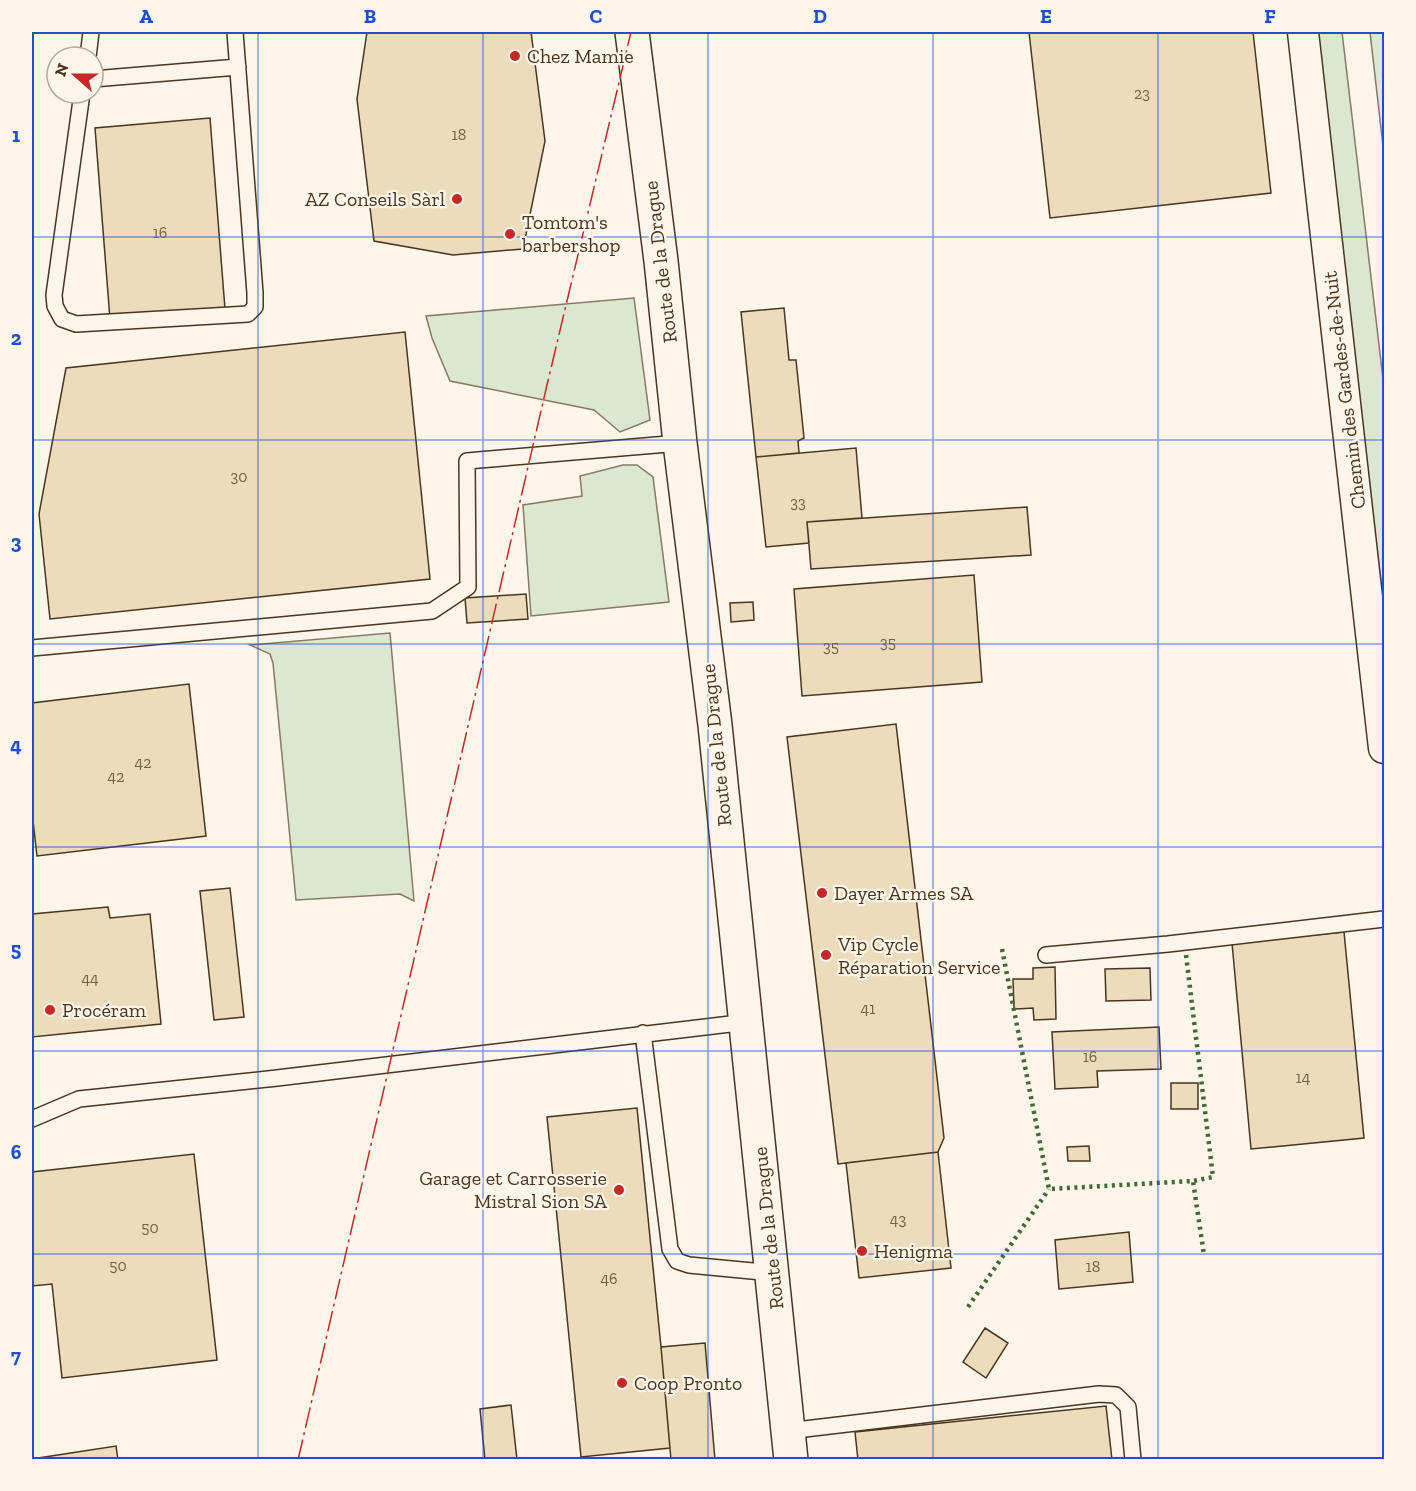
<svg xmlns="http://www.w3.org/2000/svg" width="1416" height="1491" font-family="'Zilla Slab',serif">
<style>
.green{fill:#dce7d0;stroke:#887966;stroke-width:1.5}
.building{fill:#ecdcbc;stroke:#4a3520;stroke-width:1.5}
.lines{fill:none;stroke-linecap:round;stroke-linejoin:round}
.lane-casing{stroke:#4a3520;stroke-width:18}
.street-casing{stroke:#4a3520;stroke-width:33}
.secondary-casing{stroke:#4a3520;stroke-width:36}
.lane{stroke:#fbf6e9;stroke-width:15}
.street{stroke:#fbf6e9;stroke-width:30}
.secondary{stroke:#fbf6e9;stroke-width:33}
.hedge{stroke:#436837;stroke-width:4.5;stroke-dasharray:3 4.5;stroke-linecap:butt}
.power{stroke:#c62828;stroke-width:1.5;stroke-dasharray:21 4.5 3 4.5;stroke-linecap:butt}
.grid{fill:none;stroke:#1d4ed8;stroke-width:1.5;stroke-opacity:0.55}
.poi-dot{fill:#c62828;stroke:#fbf6e9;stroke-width:2}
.labels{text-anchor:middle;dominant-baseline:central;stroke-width:4.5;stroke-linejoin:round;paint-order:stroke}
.number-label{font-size:16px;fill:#725f47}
.poi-label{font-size:20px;fill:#4a3520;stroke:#fbf6e9;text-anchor:start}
.street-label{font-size:20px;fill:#4a3520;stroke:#fbf6e9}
.neatline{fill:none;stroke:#1d4ed8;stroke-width:2}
.grid-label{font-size:20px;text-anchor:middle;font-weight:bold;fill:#1d4ed8}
</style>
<rect width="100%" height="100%" fill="#fbf6e9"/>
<path class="green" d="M 1317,32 L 1342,32 L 1384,387 L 1384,679 Z
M 1370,32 L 1384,32 L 1384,155 Z
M 634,298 L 650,420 L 620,432 L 594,410 L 450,381 L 432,338 L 426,316 Z
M 623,465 L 637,465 L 653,477 L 669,602 L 531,616 L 523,505 L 582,496 L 580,476 Z
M 390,633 L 414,901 L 400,894 L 296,900 L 273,663 L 270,654 L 250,645 Z"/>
<path class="building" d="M 367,32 L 531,32 L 545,141 L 523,249 L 453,255 L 374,241 L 357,99 Z
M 1029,32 L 1253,32 L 1271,193 L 1050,218 Z
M 210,118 L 225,309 L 110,319 L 95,128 Z
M 784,308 L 789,360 L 796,360 L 804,438 L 798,441 L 799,453 L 756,457 L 741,312 Z
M 405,332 L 430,579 L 50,619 L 39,514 L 66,368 Z
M 856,448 L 862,518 L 807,522 L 809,543 L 766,547 L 756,457 Z
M 1027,507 L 1031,555 L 811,569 L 807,522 Z
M 974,575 L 982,682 L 802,696 L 794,589 Z
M 526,594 L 528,619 L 467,623 L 465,598 Z
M 753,602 L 754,620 L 731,622 L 730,603 Z
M 189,684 L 206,836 L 37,856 L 32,812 L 32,703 Z
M 896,724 L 944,1138 L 938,1152 L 838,1164 L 787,737 Z
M 230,888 L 244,1017 L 214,1020 L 200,891 Z
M 108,907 L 110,918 L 150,914 L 161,1024 L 32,1037 L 32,914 Z
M 1344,932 L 1364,1138 L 1251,1149 L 1232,943 Z
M 1055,967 L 1056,1019 L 1034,1020 L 1033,1008 L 1014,1009 L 1013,979 L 1033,979 L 1033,968 Z
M 1150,968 L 1151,1000 L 1106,1001 L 1105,969 Z
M 1159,1027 L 1161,1069 L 1097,1071 L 1098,1087 L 1055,1089 L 1052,1032 Z
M 1171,1083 L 1198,1083 L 1198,1109 L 1171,1109 Z
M 637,1108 L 661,1347 L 670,1448 L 581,1457 L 547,1117 Z
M 1089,1146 L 1090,1161 L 1068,1161 L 1067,1147 Z
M 938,1152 L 951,1268 L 859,1278 L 846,1163 Z
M 194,1154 L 217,1360 L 62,1378 L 52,1284 L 32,1286 L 32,1172 Z
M 1129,1232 L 1133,1282 L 1059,1289 L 1055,1240 Z
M 985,1328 L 1008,1343 L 986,1378 L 963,1362 Z
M 705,1343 L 715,1460 L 671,1460 L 661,1347 Z
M 511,1405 L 517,1460 L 485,1460 L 480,1409 Z
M 1106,1406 L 1112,1460 L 858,1460 L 855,1432 Z
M 116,1446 L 118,1460 L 32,1460 L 32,1459 Z"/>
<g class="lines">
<defs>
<path id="lane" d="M 88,57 L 91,32
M 93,79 L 238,67
M 82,93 L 54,295 L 55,306 L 62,319 L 76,324 L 248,314 L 255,307 L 255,293 L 235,32
M 32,648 L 432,611 L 468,587 L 467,461 L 680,443
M 1046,955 L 1168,944 L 1384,919
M 643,1033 L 670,1249 L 677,1261 L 689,1265 L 773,1273
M 32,1119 L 79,1099 L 277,1078 L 747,1022
M 788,1431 L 1099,1394 L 1116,1395 L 1128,1407 L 1133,1460"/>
<path id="street" d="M 1303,32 L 1384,748"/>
<path id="secondary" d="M 632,32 L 661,261 L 680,443 L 715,725 L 791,1460"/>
</defs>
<use href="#lane" class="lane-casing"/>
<use href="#street" class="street-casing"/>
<use href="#secondary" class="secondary-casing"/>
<use href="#lane" class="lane"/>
<use href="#street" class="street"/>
<use href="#secondary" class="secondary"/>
<path class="hedge" d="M 1002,949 L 1049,1189 L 1193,1181 L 1204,1255
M 1186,955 L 1213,1177 L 1193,1181
M 968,1307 L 1049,1189"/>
<path class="power" d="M 298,1460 L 547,385 L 631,32"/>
</g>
<path class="grid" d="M 258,32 L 258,1460M 483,32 L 483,1460M 708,32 L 708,1460M 933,32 L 933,1460M 1158,32 L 1158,1460M 32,237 L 1384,237M 32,440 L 1384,440M 32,644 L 1384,644M 32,847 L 1384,847M 32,1051 L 1384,1051M 32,1254 L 1384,1254"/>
<g class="poi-dot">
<circle cx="515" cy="56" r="6"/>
<circle cx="457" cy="199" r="6"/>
<circle cx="510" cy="234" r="6"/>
<circle cx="822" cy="893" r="6"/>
<circle cx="826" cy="955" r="6"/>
<circle cx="50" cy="1010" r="6"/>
<circle cx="619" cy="1190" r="6"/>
<circle cx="862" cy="1251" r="6"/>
<circle cx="622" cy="1383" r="6"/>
</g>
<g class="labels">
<g class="number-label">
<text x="1142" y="93">23</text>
<text x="459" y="134">18</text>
<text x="160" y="232">16</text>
<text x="239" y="476">30</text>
<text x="798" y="502">33</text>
<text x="888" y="642">35</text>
<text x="831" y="646">35</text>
<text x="143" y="762">42</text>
<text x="116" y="776">42</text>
<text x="90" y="978">44</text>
<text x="868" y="1008">41</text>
<text x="1090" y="1056">16</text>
<text x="1303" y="1077">14</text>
<text x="898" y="1219">43</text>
<text x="150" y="1227">50</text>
<text x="118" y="1265">50</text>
<text x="1093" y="1266">18</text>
<text x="609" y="1278">46</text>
</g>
<g class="poi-label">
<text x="527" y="56">Chez Mamie</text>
<text x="445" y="199" text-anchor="end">AZ Conseils Sàrl</text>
<text x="522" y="222">Tomtom's<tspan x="522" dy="23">barbershop</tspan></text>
<text x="834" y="893">Dayer Armes SA</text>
<text x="838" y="944">Vip Cycle<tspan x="838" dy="23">Réparation Service</tspan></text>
<text x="62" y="1010">Procéram</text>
<text x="607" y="1178" text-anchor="end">Garage et Carrosserie<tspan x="607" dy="23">Mistral Sion SA</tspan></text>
<text x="874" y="1251">Henigma</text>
<text x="634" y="1383">Coop Pronto</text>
</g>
<g class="street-label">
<text transform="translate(660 262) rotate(-97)">Route de la Drague</text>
<text transform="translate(1344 390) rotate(-97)">Chemin des Gardes-de-Nuit</text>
<text transform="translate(716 745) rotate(-96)">Route de la Drague</text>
<text transform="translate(768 1228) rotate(-96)">Route de la Drague</text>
</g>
</g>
<rect width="1416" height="1491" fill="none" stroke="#fbf6e9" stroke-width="66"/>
<g transform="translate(75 75) rotate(291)"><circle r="28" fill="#fbf6e9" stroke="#b4a999" stroke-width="1.5"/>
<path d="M0-4.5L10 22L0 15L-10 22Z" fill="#c62828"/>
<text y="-9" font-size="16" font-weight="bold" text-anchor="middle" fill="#4a3520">N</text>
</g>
<rect x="33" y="33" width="1350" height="1425" class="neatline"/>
<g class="grid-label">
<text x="146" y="23">A</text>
<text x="370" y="23">B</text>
<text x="596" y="23">C</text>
<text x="820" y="23">D</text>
<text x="1046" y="23">E</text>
<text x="1270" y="23">F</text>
<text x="16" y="142">1</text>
<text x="16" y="345">2</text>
<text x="16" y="549">3</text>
<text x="16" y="752">4</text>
<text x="16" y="956">5</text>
<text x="16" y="1159">6</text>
<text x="16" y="1363">7</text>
</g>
</svg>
